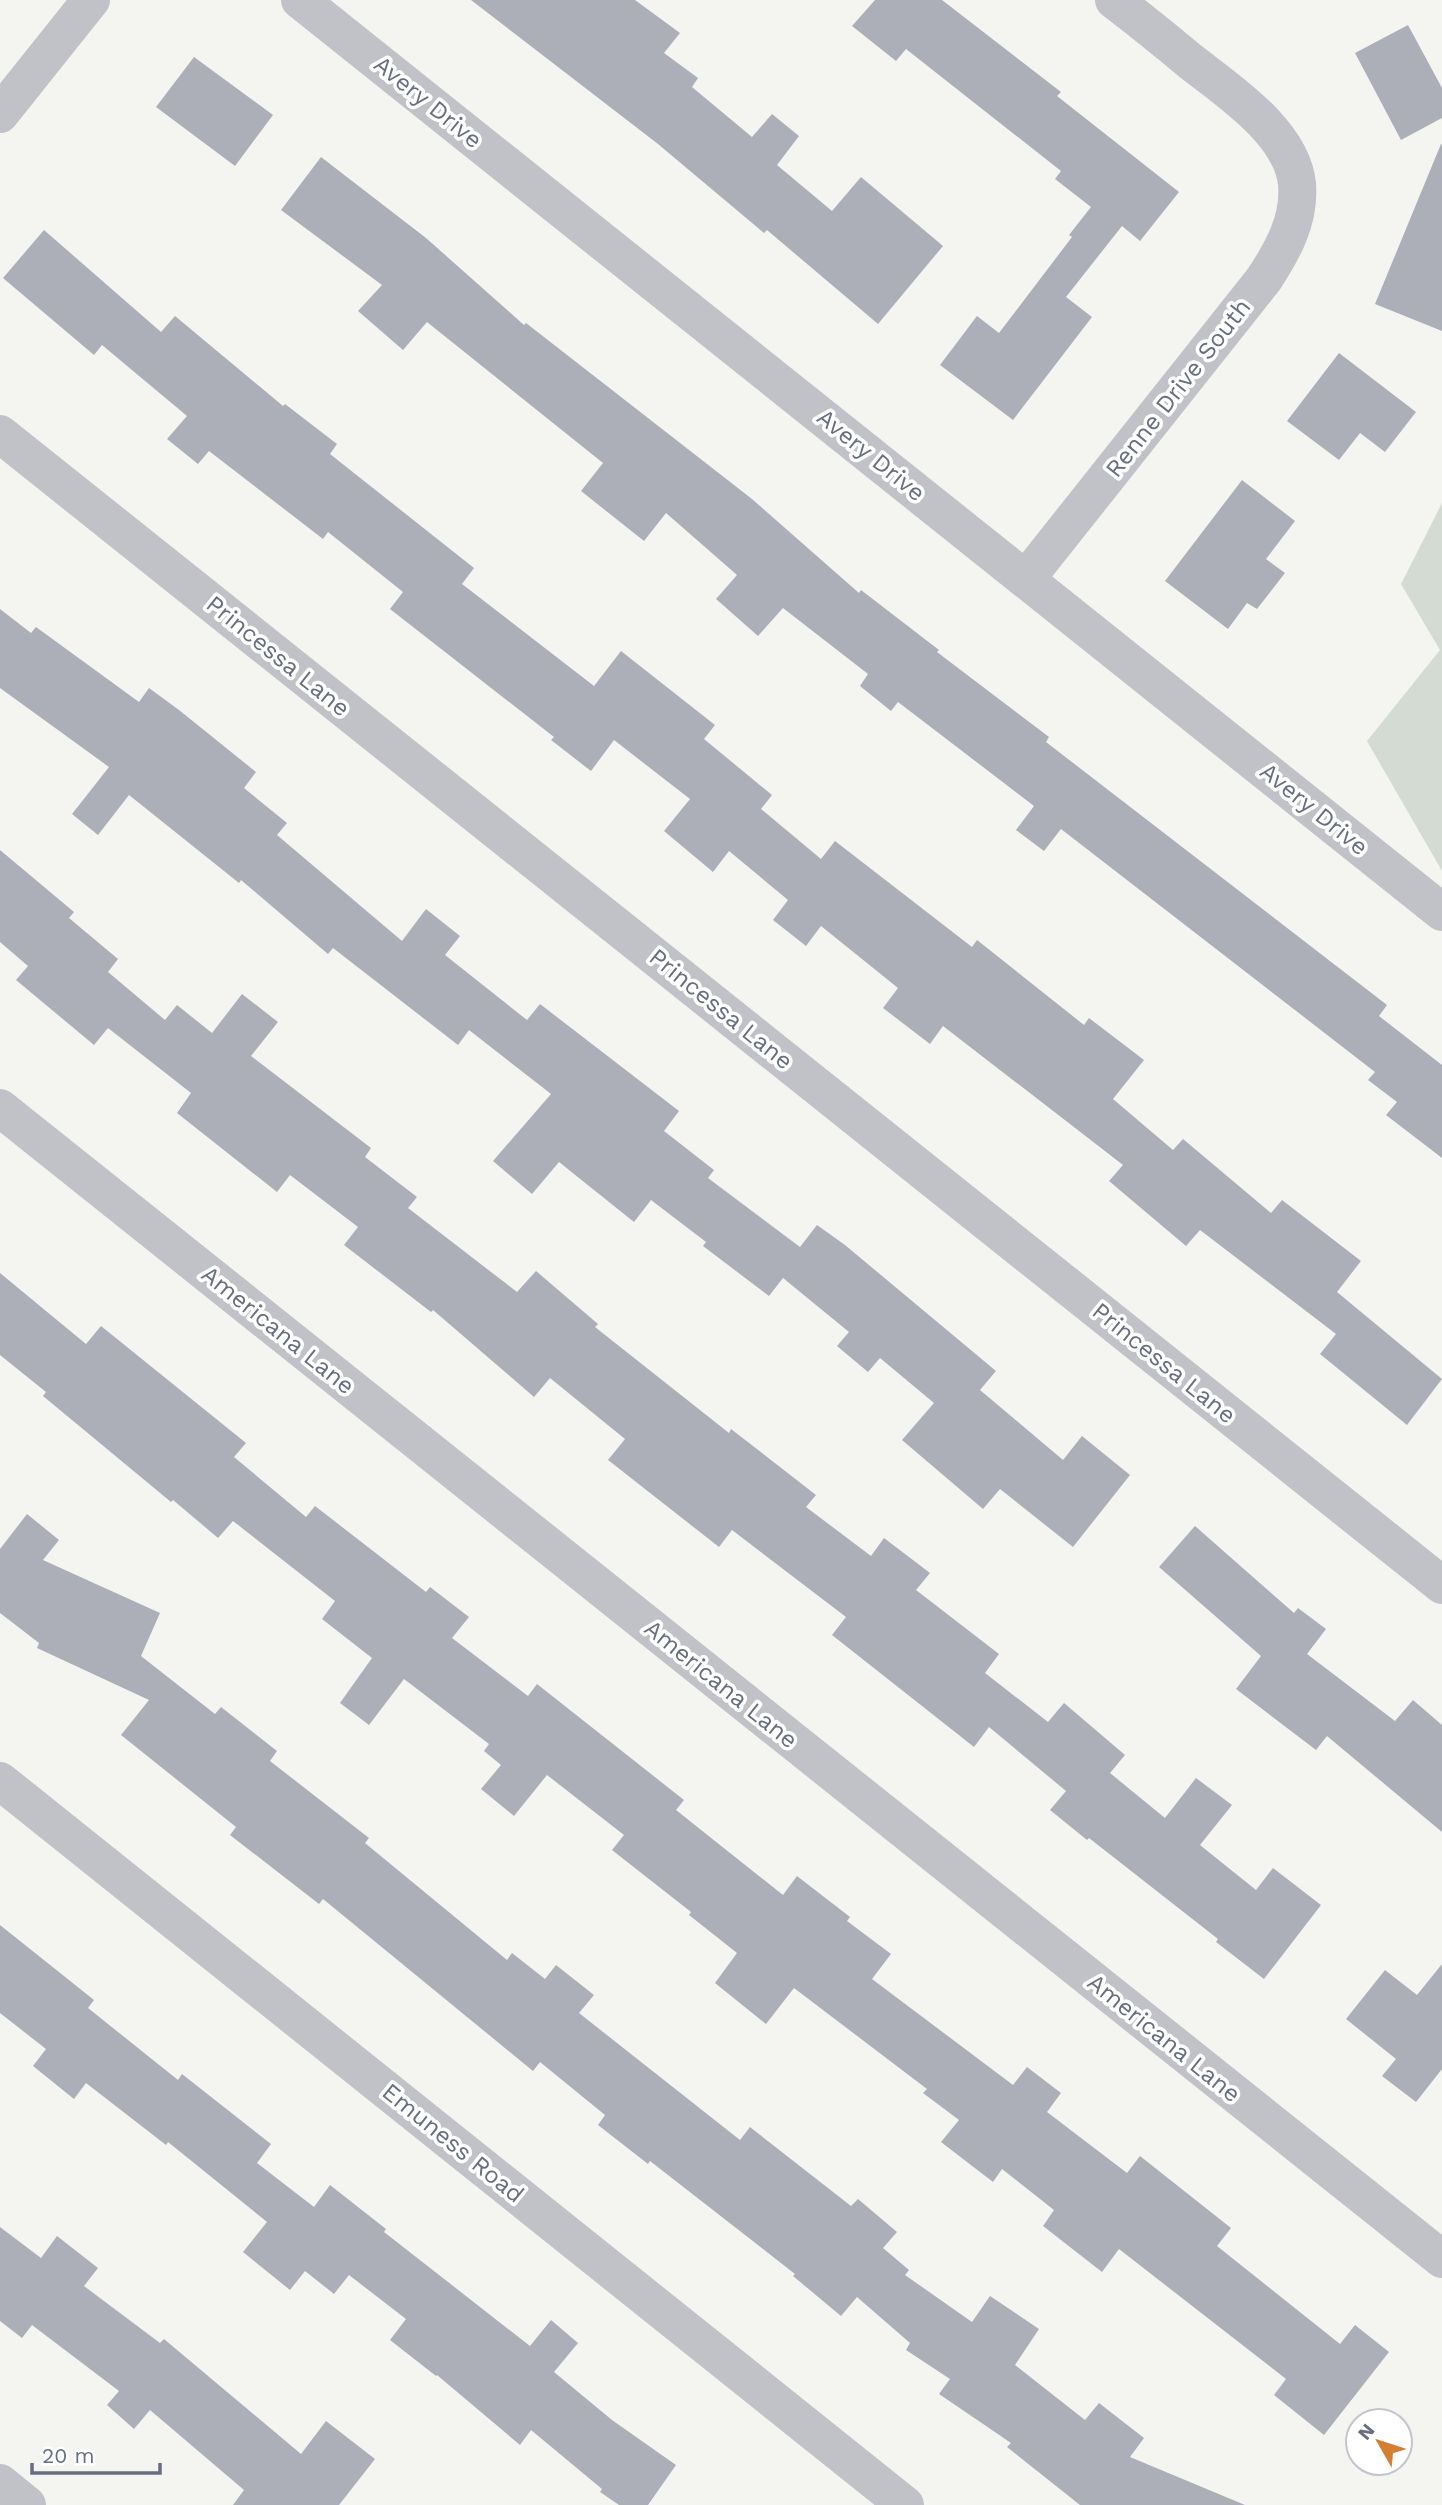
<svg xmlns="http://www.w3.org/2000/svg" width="1442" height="2505" font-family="'Work Sans',sans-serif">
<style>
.green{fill:#d4dbd3}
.building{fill:#acafb7}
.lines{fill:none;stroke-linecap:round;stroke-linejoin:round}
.minor{stroke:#c0c2c7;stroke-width:38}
.labels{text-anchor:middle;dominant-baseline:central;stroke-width:7;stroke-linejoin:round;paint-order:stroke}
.street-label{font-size:24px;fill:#666e80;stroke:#fff}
</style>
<rect width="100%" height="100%" fill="#f4f5f1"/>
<path class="green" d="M 1442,503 L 1442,871 L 1367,741 L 1440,650 L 1401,584 Z"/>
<path class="building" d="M 471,0 L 635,0 L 680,33 L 664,53 L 698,78 L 692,87 L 752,137 L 772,114 L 799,136 L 777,165 L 832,211 L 861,177 L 943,246 L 878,324 L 767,230 L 764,233 L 658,144 Z
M 875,0 L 942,0 L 1061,92 L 1057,96 L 1179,192 L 1140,241 L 1122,226 L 1066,297 L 1092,317 L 1013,420 L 940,365 L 977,316 L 999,333 L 1072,237 L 1069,235 L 1091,207 L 1055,179 L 1061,171 L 906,49 L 896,61 L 852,26 Z
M 1408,25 L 1442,88 L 1442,118 L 1401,140 L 1355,53 Z
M 194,57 L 273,115 L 235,166 L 156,107 Z
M 1441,144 L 1442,144 L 1442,331 L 1375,304 Z
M 321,157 L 426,238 L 524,325 L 526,323 L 752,499 L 859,593 L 861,590 L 939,650 L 937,652 L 1049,737 L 1046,742 L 1387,1005 L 1379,1016 L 1442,1065 L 1442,1158 L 1386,1115 L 1397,1102 L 1368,1080 L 1375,1072 L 1061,829 L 1044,851 L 1016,830 L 1034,806 L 898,702 L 891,711 L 860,686 L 868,674 L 783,608 L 758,636 L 716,599 L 737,575 L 666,513 L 644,541 L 581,491 L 603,463 L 427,322 L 403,350 L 358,311 L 382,285 L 281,210 Z
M 44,230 L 161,332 L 175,316 L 283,406 L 285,404 L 337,444 L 330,454 L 474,568 L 462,584 L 594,686 L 621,651 L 715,725 L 704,739 L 772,795 L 761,809 L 821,859 L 835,841 L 972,947 L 977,940 L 1084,1025 L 1089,1018 L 1144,1060 L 1113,1099 L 1173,1150 L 1183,1139 L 1271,1213 L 1282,1200 L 1361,1261 L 1337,1292 L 1442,1379 L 1407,1425 L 1320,1354 L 1336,1334 L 1200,1230 L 1186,1246 L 1109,1181 L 1123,1165 L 943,1026 L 930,1044 L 883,1008 L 898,988 L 821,926 L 806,946 L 773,920 L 788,900 L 729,851 L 713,872 L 664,831 L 690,799 L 614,740 L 591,771 L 551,740 L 554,737 L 390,609 L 403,592 L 328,532 L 323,539 L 209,451 L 198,464 L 167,439 L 187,416 L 102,345 L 94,355 L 3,278 Z
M 1339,353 L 1416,412 L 1385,452 L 1360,433 L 1339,460 L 1287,421 Z
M 1242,480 L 1295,521 L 1266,559 L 1285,573 L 1257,609 L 1247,603 L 1228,629 L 1165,581 Z
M 0,609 L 31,633 L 36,627 L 139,702 L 149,688 L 179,710 L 256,772 L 244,788 L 287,823 L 277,835 L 402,941 L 426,909 L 460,936 L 445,955 L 527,1020 L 540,1004 L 679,1111 L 664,1131 L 714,1170 L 708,1178 L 800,1247 L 817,1225 L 845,1245 L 996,1371 L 980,1390 L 1063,1460 L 1082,1436 L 1130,1475 L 1073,1547 L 1000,1489 L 983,1509 L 902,1440 L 934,1403 L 880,1358 L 868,1372 L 837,1346 L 849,1332 L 783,1278 L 769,1296 L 703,1246 L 706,1242 L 651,1200 L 634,1222 L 559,1162 L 532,1194 L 493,1161 L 551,1094 L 469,1030 L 458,1045 L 333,948 L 328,954 L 241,880 L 239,883 L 129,795 L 98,835 L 72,814 L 109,767 L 0,688 Z
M 0,850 L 74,912 L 69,918 L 118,959 L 108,972 L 165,1020 L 177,1005 L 212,1033 L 242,994 L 278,1022 L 251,1056 L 371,1148 L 365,1157 L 417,1197 L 408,1208 L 517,1292 L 536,1271 L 598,1324 L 595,1327 L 729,1433 L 731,1429 L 816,1495 L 806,1507 L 871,1556 L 884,1538 L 930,1573 L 916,1590 L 999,1654 L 985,1673 L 1048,1722 L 1064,1703 L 1125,1755 L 1110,1773 L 1165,1818 L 1196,1778 L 1232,1805 L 1200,1845 L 1256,1890 L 1273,1868 L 1321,1905 L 1264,1979 L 1216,1942 L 1218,1939 L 1089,1838 L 1087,1840 L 1050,1810 L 1066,1791 L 989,1727 L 974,1747 L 832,1635 L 846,1617 L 732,1530 L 719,1547 L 608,1460 L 625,1439 L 550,1378 L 534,1397 L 433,1310 L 431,1312 L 344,1245 L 358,1227 L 290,1175 L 277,1192 L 177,1113 L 191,1093 L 108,1028 L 94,1045 L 16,980 L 28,966 L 0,942 Z
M 0,1273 L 86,1344 L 101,1326 L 246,1443 L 234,1457 L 306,1517 L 315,1506 L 426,1592 L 430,1587 L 469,1617 L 452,1638 L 528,1696 L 537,1684 L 684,1800 L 676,1810 L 783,1895 L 797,1876 L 850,1917 L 847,1921 L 891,1954 L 872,1979 L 1013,2085 L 1027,2067 L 1061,2093 L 1047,2112 L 1127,2173 L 1140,2156 L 1231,2228 L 1217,2246 L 1340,2344 L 1355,2325 L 1389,2352 L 1324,2435 L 1274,2395 L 1286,2379 L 1119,2249 L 1102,2272 L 1043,2226 L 1054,2210 L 1002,2169 L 993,2182 L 941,2142 L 959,2120 L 923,2093 L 927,2089 L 794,1988 L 766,2024 L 715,1983 L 737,1953 L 689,1915 L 691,1912 L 612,1850 L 624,1835 L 547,1775 L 514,1816 L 481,1789 L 501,1765 L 484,1751 L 489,1744 L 404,1679 L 369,1725 L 340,1703 L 372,1658 L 322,1619 L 335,1601 L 233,1521 L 218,1538 L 173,1500 L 171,1502 L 43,1396 L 46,1392 L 0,1355 Z
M 27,1514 L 59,1540 L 43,1560 L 160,1613 L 141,1656 L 215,1714 L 221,1707 L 277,1751 L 270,1761 L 369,1838 L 365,1843 L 507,1960 L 512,1953 L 545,1979 L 556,1965 L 594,1995 L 579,2013 L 740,2140 L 750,2127 L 851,2206 L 858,2199 L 897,2232 L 883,2248 L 909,2270 L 905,2275 L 972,2322 L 990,2296 L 1039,2329 L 1015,2365 L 1085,2420 L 1099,2403 L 1144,2438 L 1130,2457 L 1245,2505 L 1080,2505 L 1007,2447 L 1011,2443 L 939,2394 L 950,2379 L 906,2350 L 910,2343 L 857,2297 L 841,2316 L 793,2276 L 795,2274 L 650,2161 L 648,2164 L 598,2125 L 605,2115 L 540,2062 L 533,2071 L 323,1899 L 319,1904 L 230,1835 L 236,1827 L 121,1735 L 149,1700 L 37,1648 L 39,1643 L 0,1613 L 0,1549 Z
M 1195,1526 L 1294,1613 L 1298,1608 L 1326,1629 L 1307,1654 L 1395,1721 L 1413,1700 L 1442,1725 L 1442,1832 L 1327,1736 L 1316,1750 L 1236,1689 L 1261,1656 L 1159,1567 Z
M 0,1925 L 94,2000 L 88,2008 L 178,2080 L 182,2074 L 271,2144 L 257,2163 L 314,2207 L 330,2185 L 386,2229 L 384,2232 L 530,2346 L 551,2320 L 578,2343 L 554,2372 L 612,2420 L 676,2465 L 648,2505 L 619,2505 L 600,2492 L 602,2489 L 531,2430 L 520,2445 L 437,2375 L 436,2376 L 390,2340 L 406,2319 L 349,2275 L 334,2294 L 305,2271 L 290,2290 L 243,2252 L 267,2222 L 168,2142 L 166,2145 L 86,2083 L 74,2099 L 33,2066 L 46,2049 L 0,2013 Z
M 1442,1964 L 1442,2069 L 1416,2102 L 1382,2076 L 1396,2059 L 1346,2019 L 1385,1970 L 1417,1995 Z
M 0,2227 L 41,2258 L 57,2236 L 98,2268 L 84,2286 L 160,2343 L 164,2339 L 301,2454 L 326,2421 L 375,2459 L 339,2505 L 233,2505 L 244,2490 L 150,2410 L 134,2429 L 107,2405 L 119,2391 L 32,2325 L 22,2338 L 0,2321 Z"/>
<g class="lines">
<path class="minor" d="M 300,0 L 1442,912
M 0,114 L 91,0
M 0,434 L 1442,1585
M 1026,579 L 1264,279 C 1283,250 1300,220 1297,184 C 1292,132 1227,90 1190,61 C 1165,40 1140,20 1114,0
M 0,1108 L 1442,2259
M 0,1781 L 905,2505
M 0,2483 L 27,2505"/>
</g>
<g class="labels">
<g class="street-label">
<text transform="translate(428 102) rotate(39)">Avery Drive</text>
<text transform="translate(1178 388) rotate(-52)">Renne Drive South</text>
<text transform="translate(871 455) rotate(39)">Avery Drive</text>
<text transform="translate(278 656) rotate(39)">Princessa Lane</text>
<text transform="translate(1314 809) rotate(39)">Avery Drive</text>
<text transform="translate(721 1009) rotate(39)">Princessa Lane</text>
<text transform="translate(278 1330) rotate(39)">Americana Lane</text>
<text transform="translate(1164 1363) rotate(39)">Princessa Lane</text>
<text transform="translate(721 1684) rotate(39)">Americana Lane</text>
<text transform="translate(1164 2038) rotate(39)">Americana Lane</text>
<text transform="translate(453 2143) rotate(39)">Emuness Road</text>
</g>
</g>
<g transform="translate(1379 2442) rotate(309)"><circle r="33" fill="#ffffff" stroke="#c2c5cc" stroke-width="2"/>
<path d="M0-5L12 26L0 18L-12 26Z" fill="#d67e30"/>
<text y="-10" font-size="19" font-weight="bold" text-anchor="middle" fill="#666e80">N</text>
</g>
<path d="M32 2463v10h128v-10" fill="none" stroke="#666e80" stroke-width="3.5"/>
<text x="42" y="2463" font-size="21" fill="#666e80" stroke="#ffffff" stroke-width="5" paint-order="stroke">20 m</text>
</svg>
